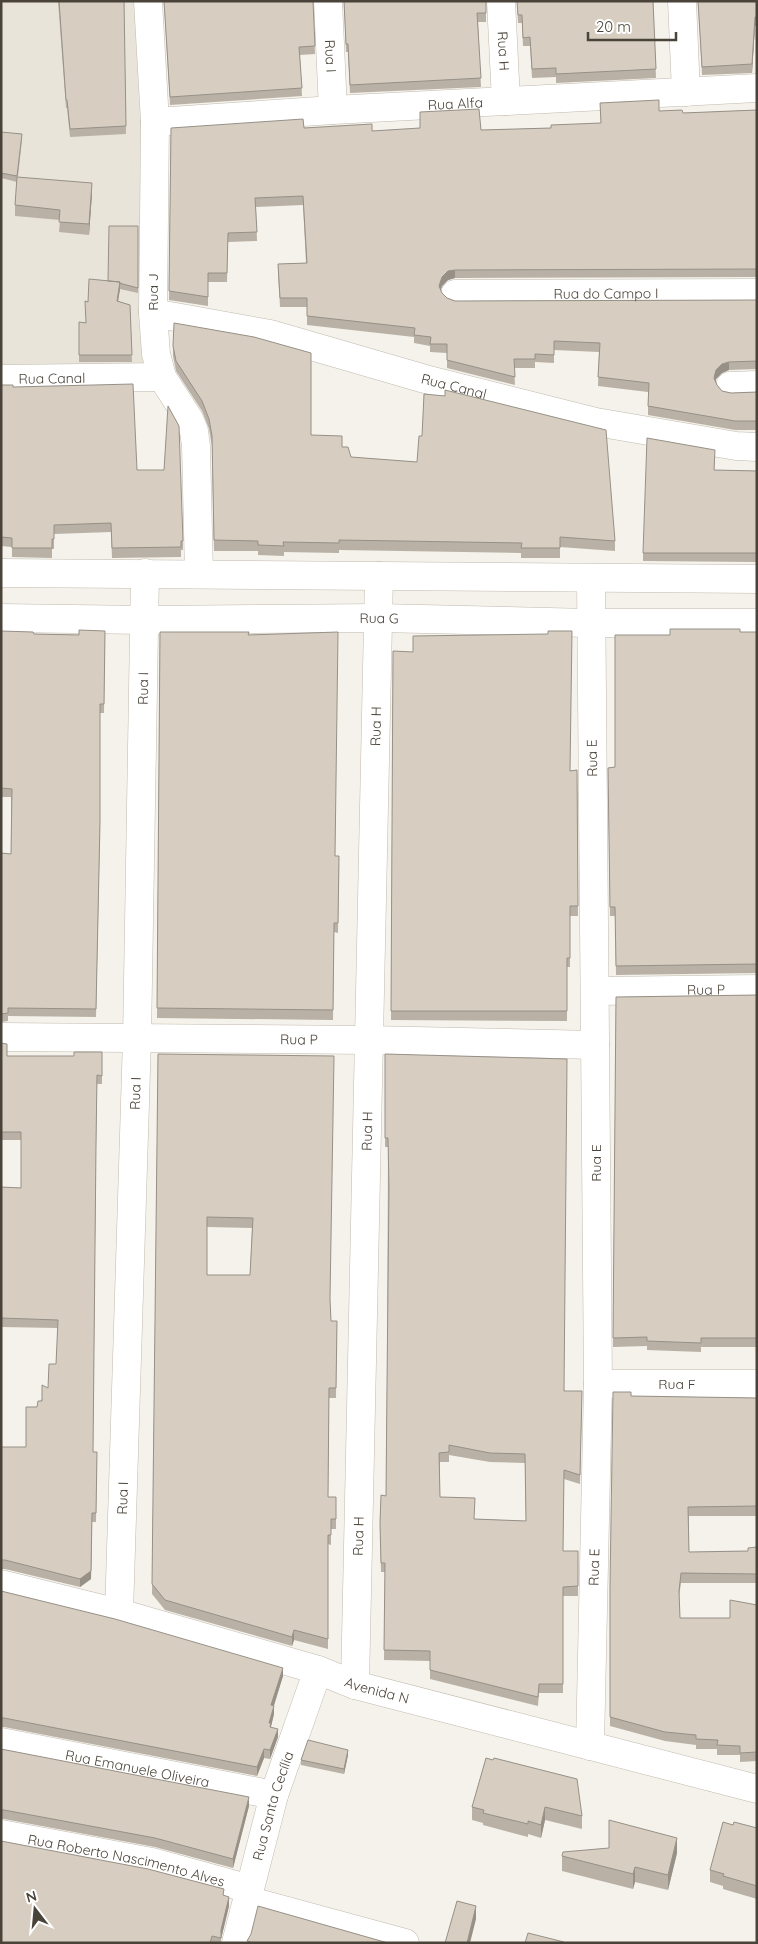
<svg xmlns="http://www.w3.org/2000/svg" width="758" height="1944" font-family="Quicksand,sans-serif">
<style>
.residential{fill:#e9e4da}
.lines{fill:none;stroke-linecap:round;stroke-linejoin:round}
.minor-casing{stroke:#c1baae;stroke-width:29}
.minor{stroke:#fff;stroke-width:28}
.wall{fill:#b9b1a6;fill-rule:evenodd}
.shaded-wall{fill:#969087}
.building{fill:#d7cec1;stroke:#969087;fill-rule:evenodd}
.labels{text-anchor:middle;dominant-baseline:central;stroke-width:4;stroke-linejoin:round;paint-order:stroke}
.street-label{font-size:14px;fill:#4a4339;stroke:#fff}
</style>
<rect width="100%" height="100%" fill="#f5f2eb"/>
<path class="residential" d="M 1,1 L 135,1 L 142,127 L 145,373 L 1,372 Z"/>
<g class="lines">
<defs>
<g id="minor">
<path d="M 148,1 L 155,122 L 153,313 L 156,354 L 162,377 L 189,419 L 194,431 L 196,446 L 199,574"/>
<path id="s1" d="M 328,1 L 333,110"/>
<path id="s2" d="M 501,1 L 506,101"/>
<path d="M 682,1 L 686,92"/>
<path id="s3" d="M 155,122 L 333,110 L 757,88"/>
<path id="s4" d="M 455,294 L 757,293"/>
<path id="s5" d="M 153,313 L 270,334 L 425,379 L 596,422 L 736,446 L 757,447"/>
<path id="s6" d="M 1,379 L 162,377"/>
<path d="M 730,386 L 757,385"/>
<path d="M 1,573 C 253,573 505,579 757,579"/>
<path id="s7" d="M 1,618 L 146,620 L 379,618 L 590,623 L 757,623"/>
<path id="s8" d="M 596,991 L 757,989"/>
<path id="s9" d="M 1,1037 L 369,1040 L 595,1045"/>
<path id="s10" d="M 598,1384 L 757,1384"/>
<path id="s11" d="M 1,1584 L 119,1613 L 318,1670 L 355,1685 L 757,1789"/>
<path id="s12" d="M 119,1613 L 137,1039 L 145,573"/>
<path id="s13" d="M 355,1685 L 379,576"/>
<path id="s14" d="M 1,1742 L 274,1795"/>
<path id="s15" d="M 590,1746 L 598,1384 L 591,579"/>
<path id="s16" d="M 1,1834 L 152,1862 L 250,1889"/>
<path d="M 247,1900 L 405,1943"/>
<path id="s17" d="M 236,1943 L 274,1795 L 318,1670"/>
</g>
</defs>
<use href="#minor" class="minor-casing"/>
<use href="#minor" class="minor"/>
</g>
<path class="wall" d="M 58,1 L 124,1 L 126,134 L 70,137 L 67,108 L 66,108 Z
M 164,1 L 313,1 L 315,54 L 300,55 L 302,96 L 170,105 Z
M 344,1 L 486,1 L 486,22 L 478,22 L 481,87 L 350,93 L 348,52 L 346,52 Z
M 517,1 L 653,1 L 656,78 L 556,83 L 556,77 L 532,78 L 530,46 L 523,46 L 522,23 L 518,23 Z
M 698,1 L 757,1 L 757,26 L 755,26 L 752,73 L 702,75 Z
M 600,103 L 659,111 L 683,113 L 757,110 L 757,277 L 455,278 L 448,280 L 442,286 L 441,290 L 442,293 L 447,298 L 455,301 L 757,300 L 757,369 L 729,370 L 722,373 L 716,379 L 716,382 L 717,385 L 722,391 L 731,393 L 757,392 L 757,430 L 735,430 L 648,415 L 648,392 L 598,386 L 599,352 L 554,350 L 554,363 L 535,362 L 535,368 L 514,368 L 515,385 L 447,368 L 447,353 L 430,352 L 430,346 L 414,343 L 414,337 L 307,325 L 307,307 L 280,307 L 278,273 L 278,264 L 306,263 L 303,205 L 256,207 L 257,241 L 228,242 L 227,282 L 208,282 L 208,306 L 169,300 L 171,128 L 304,128 L 372,131 L 481,130 L 551,128 L 601,123 Z
M 1,132 L 22,140 L 18,177 L 92,194 L 89,235 L 59,232 L 60,220 L 15,216 L 15,205 L 17,182 L 1,178 Z
M 138,226 L 138,293 L 120,289 L 118,301 L 130,305 L 132,362 L 79,362 L 79,322 L 86,323 L 88,302 L 108,281 Z
M 173,346 L 311,435 L 342,447 L 351,457 L 615,541 L 615,551 L 560,547 L 560,558 L 521,558 L 521,553 L 339,550 L 339,553 L 284,552 L 284,556 L 258,555 L 258,551 L 214,551 L 212,446 L 209,429 L 202,411 L 176,371 L 173,356 Z
M 1,385 L 13,387 L 137,470 L 183,541 L 183,550 L 181,550 L 181,557 L 112,558 L 111,532 L 54,534 L 54,549 L 52,549 L 52,558 L 12,557 L 12,547 L 1,546 Z
M 715,458 L 714,470 L 757,471 L 757,562 L 643,561 L 643,553 Z
M 1,631 L 34,634 L 79,635 L 105,631 L 104,713 L 100,713 L 100,830 L 96,1017 L 8,1016 L 8,1021 L 1,1022 L 1,853 L 11,854 L 11,797 L 1,797 Z
M 160,632 L 249,635 L 335,856 L 339,856 L 338,933 L 334,932 L 333,1020 L 157,1018 Z
M 740,632 L 757,632 L 757,973 L 616,975 L 615,916 L 610,916 L 608,768 L 615,767 L 670,635 Z
M 393,651 L 570,771 L 577,770 L 578,916 L 570,916 L 570,967 L 567,967 L 567,1021 L 391,1020 Z
M 757,995 L 757,1347 L 701,1347 L 701,1352 L 647,1350 L 647,1346 L 613,1347 L 616,997 Z
M 1,1043 L 7,1056 L 74,1056 L 102,1052 L 102,1084 L 97,1084 L 96,1152 L 93,1452 L 97,1461 L 96,1522 L 92,1522 L 91,1579 L 80,1587 L 5,1569 L 1,1569 L 1,1447 L 26,1447 L 37,1407 L 48,1388 L 56,1364 L 58,1328 L 1,1327 L 1,1187 L 21,1188 L 21,1140 L 1,1140 Z
M 158,1054 L 330,1304 L 331,1321 L 337,1321 L 336,1398 L 329,1398 L 328,1497 L 336,1497 L 336,1529 L 331,1529 L 331,1545 L 328,1544 L 328,1649 L 294,1640 L 292,1646 L 165,1610 L 152,1594 ZM 207,1227 L 252,1228 L 250,1275 L 207,1275 Z
M 385,1054 L 565,1391 L 582,1391 L 580,1484 L 564,1479 L 563,1551 L 578,1551 L 578,1596 L 563,1596 L 563,1693 L 539,1693 L 538,1706 L 430,1679 L 430,1661 L 384,1660 L 385,1572 L 381,1572 L 380,1523 L 386,1496 L 387,1386 L 388,1147 L 385,1147 ZM 449,1455 L 490,1462 L 525,1463 L 526,1521 L 475,1519 L 440,1497 L 440,1462 L 449,1462 Z
M 631,1396 L 757,1398 L 757,1516 L 689,1516 L 689,1552 L 748,1551 L 757,1547 L 757,1583 L 681,1583 L 679,1597 L 680,1618 L 730,1618 L 757,1605 L 757,1761 L 740,1762 L 740,1755 L 717,1755 L 717,1749 L 696,1749 L 696,1745 L 665,1741 L 610,1726 L 610,1586 Z
M 1,1591 L 283,1676 L 274,1706 L 274,1714 L 271,1727 L 278,1737 L 270,1759 L 264,1758 L 257,1776 L 4,1727 L 1,1727 Z
M 1,1749 L 249,1806 L 233,1868 L 155,1847 L 4,1819 L 1,1819 Z
M 348,1755 L 344,1774 L 301,1765 L 301,1760 Z
M 486,1758 L 582,1816 L 582,1829 L 545,1820 L 541,1838 L 528,1834 L 528,1837 L 483,1825 L 483,1823 L 472,1820 L 472,1807 Z
M 733,1825 L 757,1828 L 757,1899 L 723,1889 L 723,1886 L 710,1882 L 710,1870 Z
M 677,1853 L 668,1890 L 635,1882 L 633,1889 L 562,1871 L 562,1856 Z
M 224,1895 L 229,1906 L 221,1939 L 221,1943 L 1,1943 Z"/>
<path class="shaded-wall" d="M 755,17 L 755,26 L 752,73 L 752,64 Z
M 92,183 L 92,194 L 89,235 L 89,224 Z
M 455,270 L 455,278 L 448,280 L 442,286 L 439,295 L 439,286 L 442,277 L 448,271 Z
M 120,282 L 120,289 L 117,308 L 117,301 Z
M 729,362 L 729,370 L 722,373 L 716,379 L 714,387 L 714,378 L 716,370 L 722,364 Z
M 92,1522 L 91,1579 L 80,1587 L 80,1579 Z
M 294,1630 L 294,1640 L 292,1646 L 292,1637 Z
M 283,1668 L 283,1676 L 271,1714 L 271,1705 Z
M 274,1706 L 274,1714 L 271,1726 L 271,1732 L 269,1723 Z
M 278,1729 L 278,1737 L 270,1759 L 270,1750 Z
M 264,1749 L 264,1758 L 257,1776 L 257,1767 Z
M 348,1750 L 348,1755 L 344,1774 L 344,1769 Z
M 249,1797 L 249,1806 L 233,1868 L 233,1859 Z
M 545,1807 L 545,1820 L 541,1838 L 541,1825 Z
M 677,1838 L 677,1853 L 668,1890 L 668,1875 Z
M 635,1867 L 635,1882 L 633,1889 L 633,1874 Z
M 229,1897 L 229,1906 L 221,1939 L 221,1930 Z
M 476,1906 L 476,1919 L 470,1943 L 467,1943 Z"/>
<path class="building" d="M 59,1 L 124,1 L 126,126 L 70,129 L 67,100 L 66,100 Z
M 164,1 L 313,1 L 315,46 L 299,47 L 302,88 L 170,97 Z
M 344,1 L 486,1 L 486,13 L 477,13 L 481,78 L 350,85 L 348,44 L 346,44 Z
M 517,1 L 653,1 L 656,69 L 556,74 L 556,68 L 532,69 L 530,37 L 523,38 L 522,15 L 518,15 Z
M 698,1 L 757,1 L 757,17 L 755,17 L 752,64 L 702,67 Z
M 659,100 L 659,111 L 682,110 L 683,113 L 757,110 L 757,269 L 455,270 L 448,271 L 442,277 L 439,286 L 442,293 L 447,298 L 455,301 L 757,300 L 757,361 L 729,362 L 722,364 L 716,370 L 714,378 L 717,385 L 722,391 L 731,393 L 757,392 L 757,421 L 735,421 L 648,406 L 649,383 L 598,377 L 600,343 L 554,341 L 554,355 L 535,354 L 535,359 L 514,359 L 515,377 L 447,360 L 447,344 L 430,344 L 431,337 L 414,335 L 415,328 L 307,316 L 307,298 L 280,298 L 278,264 L 307,263 L 303,196 L 255,198 L 257,232 L 228,233 L 227,273 L 208,273 L 208,297 L 169,291 L 171,128 L 303,119 L 304,128 L 372,124 L 372,131 L 420,128 L 420,112 L 479,109 L 481,130 L 551,128 L 551,125 L 601,123 L 600,103 Z
M 1,132 L 22,134 L 17,176 L 1,173 Z
M 17,177 L 92,183 L 89,224 L 59,222 L 60,210 L 15,205 Z
M 109,226 L 138,226 L 138,288 L 119,283 L 120,282 L 108,281 Z
M 89,279 L 120,282 L 117,301 L 130,305 L 132,355 L 79,355 L 79,322 L 86,323 L 85,301 L 88,302 Z
M 174,323 L 254,337 L 311,353 L 311,435 L 342,436 L 342,447 L 348,447 L 351,457 L 417,462 L 419,436 L 422,436 L 424,394 L 445,396 L 445,390 L 606,430 L 615,541 L 560,537 L 560,548 L 521,548 L 522,543 L 339,540 L 339,543 L 283,542 L 284,546 L 258,545 L 258,541 L 214,540 L 212,436 L 209,419 L 202,401 L 176,361 L 173,346 Z
M 133,384 L 137,470 L 164,470 L 168,406 L 179,426 L 183,541 L 181,541 L 181,547 L 112,548 L 111,523 L 54,525 L 54,539 L 52,539 L 52,548 L 12,548 L 12,538 L 1,537 L 1,385 L 13,385 L 13,387 Z
M 647,438 L 715,450 L 714,470 L 757,471 L 757,553 L 643,553 Z
M 670,629 L 740,629 L 740,632 L 757,632 L 757,964 L 616,966 L 615,907 L 610,907 L 608,768 L 615,767 L 615,635 L 670,635 Z
M 79,630 L 105,631 L 104,704 L 100,704 L 100,821 L 96,1009 L 8,1008 L 8,1013 L 1,1014 L 1,853 L 11,854 L 12,789 L 1,788 L 1,631 L 33,632 L 34,634 L 79,635 Z
M 548,631 L 572,631 L 570,771 L 577,770 L 578,906 L 570,906 L 570,958 L 567,958 L 567,1011 L 391,1011 L 393,651 L 413,652 L 413,636 L 548,634 Z
M 160,632 L 249,632 L 248,635 L 338,632 L 335,856 L 339,856 L 338,923 L 334,923 L 333,1010 L 157,1008 Z
M 757,995 L 757,1338 L 701,1338 L 701,1343 L 647,1341 L 647,1337 L 613,1338 L 616,997 Z
M 1,1043 L 7,1044 L 7,1056 L 74,1056 L 74,1052 L 102,1052 L 102,1076 L 97,1075 L 96,1144 L 93,1452 L 97,1452 L 96,1513 L 92,1513 L 91,1571 L 80,1579 L 5,1560 L 1,1560 L 1,1447 L 26,1447 L 26,1407 L 37,1407 L 38,1401 L 42,1401 L 42,1385 L 48,1388 L 49,1364 L 56,1364 L 58,1320 L 1,1318 L 1,1187 L 21,1188 L 21,1132 L 1,1132 Z
M 158,1054 L 334,1056 L 330,1299 L 331,1321 L 337,1321 L 336,1388 L 329,1388 L 328,1497 L 336,1497 L 336,1519 L 331,1519 L 331,1535 L 328,1535 L 328,1639 L 294,1630 L 292,1637 L 165,1600 L 152,1584 ZM 207,1217 L 253,1218 L 250,1275 L 207,1275 Z
M 385,1054 L 567,1059 L 564,1391 L 582,1391 L 580,1475 L 564,1470 L 563,1551 L 578,1551 L 578,1586 L 563,1587 L 563,1684 L 539,1684 L 538,1697 L 430,1670 L 430,1651 L 384,1650 L 385,1563 L 381,1563 L 380,1523 L 381,1495 L 386,1496 L 387,1386 L 389,1188 L 388,1138 L 385,1138 ZM 449,1445 L 490,1453 L 525,1454 L 526,1521 L 474,1519 L 475,1498 L 440,1497 L 439,1453 L 449,1452 Z
M 613,1392 L 631,1392 L 631,1396 L 757,1398 L 757,1506 L 688,1507 L 689,1552 L 748,1551 L 748,1548 L 757,1547 L 757,1574 L 681,1573 L 679,1591 L 680,1618 L 730,1618 L 730,1600 L 757,1605 L 757,1752 L 740,1753 L 740,1746 L 717,1745 L 718,1740 L 696,1739 L 696,1735 L 665,1732 L 610,1717 L 610,1586 Z
M 1,1591 L 115,1619 L 283,1668 L 271,1705 L 274,1706 L 269,1723 L 271,1723 L 270,1727 L 278,1729 L 270,1750 L 264,1749 L 257,1767 L 4,1718 L 1,1718 Z
M 308,1740 L 348,1750 L 344,1769 L 301,1760 Z
M 1,1749 L 249,1797 L 233,1859 L 155,1838 L 4,1810 L 1,1810 Z
M 486,1758 L 493,1760 L 494,1758 L 577,1779 L 582,1816 L 545,1807 L 541,1825 L 528,1821 L 528,1824 L 483,1813 L 484,1810 L 472,1807 Z
M 609,1820 L 677,1838 L 668,1875 L 635,1867 L 633,1874 L 562,1856 L 563,1852 L 609,1848 Z
M 723,1822 L 733,1825 L 734,1822 L 757,1828 L 757,1886 L 723,1876 L 724,1874 L 710,1870 Z
M 1,1841 L 148,1869 L 224,1889 L 223,1895 L 229,1897 L 221,1930 L 221,1938 L 212,1936 L 210,1943 L 1,1943 Z
M 457,1901 L 476,1906 L 467,1943 L 445,1943 Z
M 258,1906 L 388,1943 L 253,1943 L 247,1941 L 251,1934 Z
M 528,1933 L 564,1942 L 564,1943 L 525,1943 Z"/>
<g class="labels">
<g class="street-label">
<text stroke="none"><textPath href="#s2" startOffset="50">Rua H</textPath></text>
<text stroke="none"><textPath href="#s1" startOffset="55">Rua I</textPath></text>
<text stroke="none"><textPath href="#s3" startOffset="301">Rua Alfa</textPath></text>
<text transform="translate(153 292) rotate(-90)">Rua J</text>
<text stroke="none"><textPath href="#s4" startOffset="151">Rua do Campo I</textPath></text>
<text stroke="none"><textPath href="#s6" startOffset="51">Rua Canal</textPath></text>
<text stroke="none"><textPath href="#s5" startOffset="310">Rua Canal</textPath></text>
<text stroke="none"><textPath href="#s7" startOffset="378">Rua G</textPath></text>
<text stroke="none"><textPath href="#s12" startOffset="925">Rua I</textPath></text>
<text stroke="none"><textPath href="#s13" startOffset="959">Rua H</textPath></text>
<text transform="translate(592 758) rotate(-91)">Rua E</text>
<text stroke="none"><textPath href="#s8" startOffset="110">Rua P</textPath></text>
<text stroke="none"><textPath href="#s9" startOffset="298">Rua P</textPath></text>
<text stroke="none"><textPath href="#s12" startOffset="520">Rua I</textPath></text>
<text stroke="none"><textPath href="#s13" startOffset="554">Rua H</textPath></text>
<text transform="translate(596 1163) rotate(-90)">Rua E</text>
<text stroke="none"><textPath href="#s10" startOffset="79">Rua F</textPath></text>
<text stroke="none"><textPath href="#s12" startOffset="115">Rua I</textPath></text>
<text stroke="none"><textPath href="#s13" startOffset="149">Rua H</textPath></text>
<text stroke="none"><textPath href="#s15" startOffset="179">Rua E</textPath></text>
<text stroke="none"><textPath href="#s11" startOffset="391">Avenida N</textPath></text>
<text stroke="none"><textPath href="#s14" startOffset="139">Rua Emanuele Oliveira</textPath></text>
<text stroke="none"><textPath href="#s17" startOffset="142">Rua Santa Cecília</textPath></text>
<text stroke="none"><textPath href="#s16" startOffset="128">Rua Roberto Nascimento Alves</textPath></text>
</g>
</g>
<rect width="758" height="1944" fill="none" stroke="#4a4339" stroke-width="5"/>
<g transform="translate(35 1909) rotate(344)" stroke="#ffffff" stroke-width="4" paint-order="stroke">
<path d="M0-4L9 19L0 12L-9 19Z" fill="#4a4339"/>
<text y="-8" font-size="14" font-weight="bold" text-anchor="middle" fill="#4a4339">N</text>
</g>
<path d="M588 32v8h88v-8" fill="none" stroke="#4a4339" stroke-width="2.5"/>
<text x="596" y="32" font-size="15" fill="#4a4339" stroke="#ffffff" stroke-width="4" paint-order="stroke">20 m</text>
</svg>
